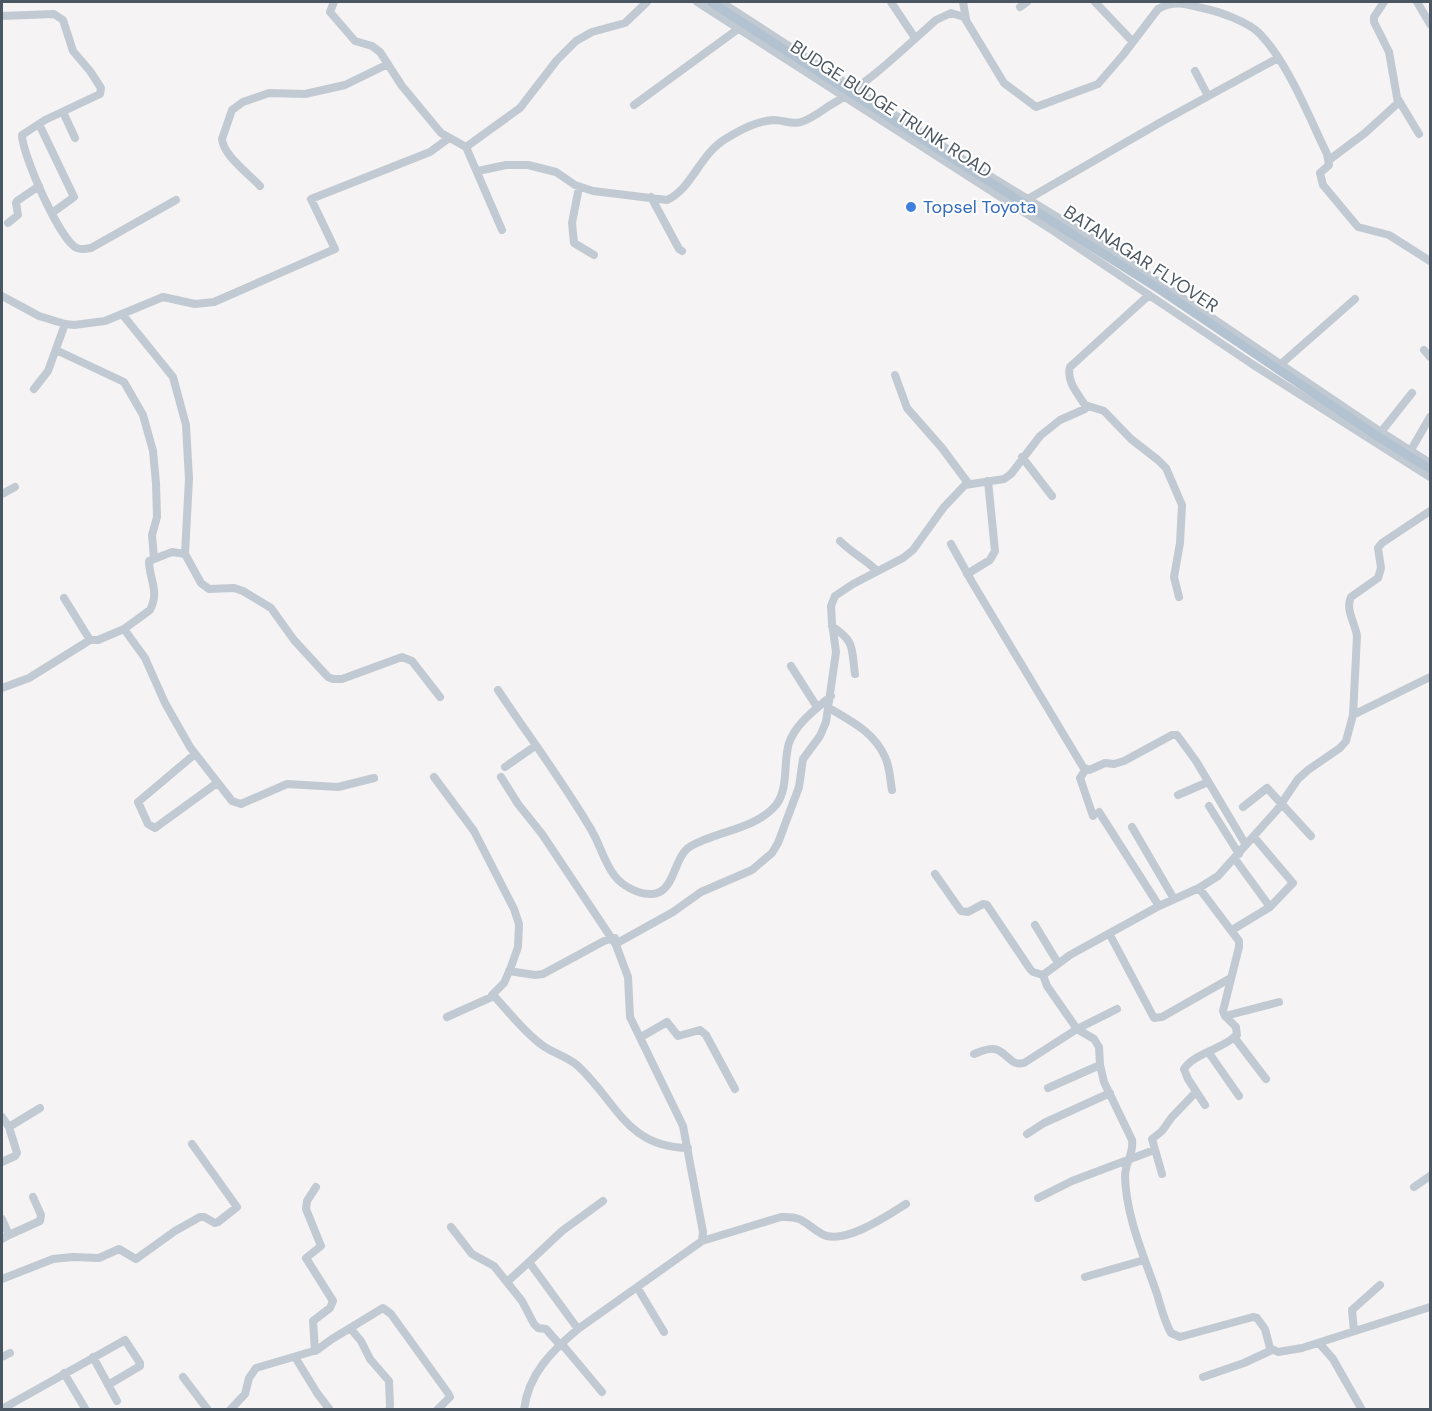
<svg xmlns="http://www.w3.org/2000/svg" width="1432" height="1411" font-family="'DM Sans',sans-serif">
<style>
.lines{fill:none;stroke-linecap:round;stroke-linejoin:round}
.minor{stroke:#c1cad2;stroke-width:8}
.major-bridge{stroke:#b3c2d1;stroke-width:9}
.shop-dot{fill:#3f7fe0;stroke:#fff;stroke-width:2}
.labels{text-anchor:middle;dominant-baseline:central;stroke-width:4.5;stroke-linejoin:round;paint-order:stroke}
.street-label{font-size:18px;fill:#4a5661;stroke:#fff}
.shop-label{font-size:18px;fill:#366cbe;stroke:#fff;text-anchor:start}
</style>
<rect width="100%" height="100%" fill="#f5f3f3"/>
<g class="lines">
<path class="minor" d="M 334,2 L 330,12 L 355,41 L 372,46 L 380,52 L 402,86 L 441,133 L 466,147 L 502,230
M 697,2 L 1052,230 L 1252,364 L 1430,477
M 721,2 L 980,170 L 1113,251 L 1381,432 L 1430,463
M 891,2 L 915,38
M 963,2 L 966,19
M 1095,2 L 1133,42
M 1417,2 L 1430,24
M 1020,7 L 1027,2
M 2,16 L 54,14 L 63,20 L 73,51 L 90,71 L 101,88 L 100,94 L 45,120 L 22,135 C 22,154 60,241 77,248 C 81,250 86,249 91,248 L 176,200
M 1195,71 L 1208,96
M 1398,99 L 1419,134
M 634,105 L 738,29
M 63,112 L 75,138
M 39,124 L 74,197 L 52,213
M 466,147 L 520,108 L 557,60 L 576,41 L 592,32 L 625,23 L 647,2
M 1329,160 L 1365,133 L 1398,103 L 1389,52 L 1374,22 L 1374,17 L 1384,2
M 478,171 L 506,165 L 528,165 L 556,172 L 575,185 L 593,191 L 667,200 C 693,188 699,154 727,138 C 742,129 757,121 774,120 C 783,120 793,125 801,122 C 811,119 820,112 829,106 C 869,83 902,50 936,20 L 951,13 L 964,17 L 1004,83 L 1036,107 L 1098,84 L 1123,55 L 1158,9 C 1173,0 1186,4 1202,8 C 1218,11 1249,22 1260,34 C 1288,63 1309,117 1327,154 L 1329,165 L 1320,173 L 1323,185 L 1358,227 L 1389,235 L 1430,261
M 260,186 C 249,174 223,155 222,139 L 232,110 L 243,102 L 269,93 L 305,94 L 345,85 L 388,64
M 579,187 L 572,223 L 574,243 L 594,255
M 651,197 L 679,249 L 682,251
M 1028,199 L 1161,122 L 1278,58
M 8,223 L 18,215 L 16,203 L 17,201 L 39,186
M 2,296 L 39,316 L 65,324 L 74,325 L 105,321 L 163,297 L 195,304 L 214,302 L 335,249 L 311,199 L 430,152 L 449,138
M 122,314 L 173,377 L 186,425 L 189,479 L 185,554
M 56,350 L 124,382 L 143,415 L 153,451 L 156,483 L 157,517 L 152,535 L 154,558
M 1424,350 L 1430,357
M 1281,364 L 1355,299
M 895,375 L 907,408 L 942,448 L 968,483
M 34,389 L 48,371 L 65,324
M 1085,405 L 1104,411 L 1131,439 L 1158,460 L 1166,468 L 1182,505 L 1180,543 L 1174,577 L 1179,597
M 1381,432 L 1412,393
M 1411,450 L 1430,417
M 1022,457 L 1052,496
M 2,494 L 15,487
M 1430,511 L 1382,543 L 1378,548 L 1381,568 L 1378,578 L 1351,597 C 1345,609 1355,623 1357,636 L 1353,715 L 1346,741 L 1340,748 L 1308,770 L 1298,779 L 1277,810 L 1218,876 L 1199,888 L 1159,906 L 1070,955 L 1043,975 L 1047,986 L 1077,1029 L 1094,1039 L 1099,1047 L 1100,1065 L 1104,1082 L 1132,1140 C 1134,1154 1125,1163 1125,1176 C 1126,1217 1144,1256 1157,1294 C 1161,1307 1164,1321 1171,1333 L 1180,1337 L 1253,1317 L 1257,1318 L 1265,1329 L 1270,1348 L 1278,1352 L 1302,1348 L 1430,1307
M 840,541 C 852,553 865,559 877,571
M 951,544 L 972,582 L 1083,767 L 1089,770 L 1105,763 L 1114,764 L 1124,761 L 1172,735 L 1177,735 L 1196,761 L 1246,845
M 967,574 L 990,560 L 995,551 L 988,481
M 64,598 L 90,640 L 98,640 L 124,629
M 832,626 C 856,643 851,647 855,674
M 791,666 L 817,707
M 2,688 L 29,678 L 90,640
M 498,690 C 528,735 561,779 589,826 C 599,841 603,860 614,875 C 622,886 639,895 653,894 C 676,891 673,856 691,846 C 717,831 756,829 776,805 C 789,788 783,762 789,743 C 796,723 815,710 831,696
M 829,708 C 851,721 874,732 885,757 C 890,767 890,780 892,790
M 1353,715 L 1430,677
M 195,754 L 138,802 L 148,824 L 155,828 L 217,783
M 505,767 L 535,746
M 1086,769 L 1080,778 L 1093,816
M 434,777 L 474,831 L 514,909 L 519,924 L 518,947 L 511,967 L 504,983 L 492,995
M 501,777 L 518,804 L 542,834 L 616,945
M 374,778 L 338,787 L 287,784 L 241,804 L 232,801 L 190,747 L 165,703 L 145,658 L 124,629 L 150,610 C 160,591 149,579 149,561 L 172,552 L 185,554 L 201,583 L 209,589 L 234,588 L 243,591 L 271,608 L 294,640 L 328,677 L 333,679 L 342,679 L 402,657 L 412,661 L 440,697
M 1178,795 L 1208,782
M 1209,806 L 1239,854
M 1243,807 L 1267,788 L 1311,836
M 1099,812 L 1159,906
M 1132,827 L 1174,899
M 1235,859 L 1270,907
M 935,874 L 961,911 L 968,912 L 983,904 L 987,905 L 1030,969 L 1033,972 L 1043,975
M 1199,888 L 1239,941 L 1239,947 L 1223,1011 L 1225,1016 L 1236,1027 L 1237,1035 C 1223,1049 1194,1053 1184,1069 L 1188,1079 L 1205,1105
M 1035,925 L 1058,963
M 1232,930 L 1270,907 L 1293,883 L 1254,837
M 1110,935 L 1154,1018 L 1162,1017 L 1229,979
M 509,971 L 535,975 L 543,974 L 604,941 L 615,938
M 1225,1016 L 1279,1002
M 447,1017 L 494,996 C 509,1012 524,1032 542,1045 C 554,1054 567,1056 578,1066 C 617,1102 626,1147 688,1148
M 641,1037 L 667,1022 L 678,1036 L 700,1030 L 706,1035 L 735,1089
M 1234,1037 L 1266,1079
M 1209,1053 L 1239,1096
M 974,1054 C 980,1052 987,1048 994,1049 C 1006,1050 1010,1067 1024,1063 L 1077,1029 L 1117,1009
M 1048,1088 L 1100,1065
M 2,1117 L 9,1127
M 1027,1134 L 1044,1123 L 1110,1093
M 2,1162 L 15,1156 L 17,1153 L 9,1127 L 40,1108
M 1162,1174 L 1152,1139 L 1162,1131 L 1172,1117 L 1196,1092
M 1414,1187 L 1430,1176
M 1038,1198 L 1072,1181 L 1154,1150
M 2,1219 L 9,1235 L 2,1239
M 451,1227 L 472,1254 L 494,1266 L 522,1301 L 534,1324 L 538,1328 L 546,1329 L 560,1345
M 9,1235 L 40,1221 L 41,1215 L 33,1197
M 702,1241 L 781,1217 C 805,1216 804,1224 822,1234 C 843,1246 887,1216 906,1204
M 1085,1277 L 1144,1260
M 2,1279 L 53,1259 L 73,1257 L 99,1258 L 119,1249 L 136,1259 L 175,1231 L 200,1217 L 204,1217 L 215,1223 L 218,1222 L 237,1207 L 192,1144
M 507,1282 L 529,1262
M 637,1287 L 664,1332
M 350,1328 L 361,1341 L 370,1359 L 389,1381 L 390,1406 L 389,1410
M 578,1329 L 529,1262 L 562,1231 L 603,1201
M 1354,1331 L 1352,1310 L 1380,1285
M 561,1343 L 602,1392
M 1319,1343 L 1333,1359 L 1362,1410
M 315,1351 L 313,1321 L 330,1308 L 333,1301 L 306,1258 L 321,1246 L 306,1209 L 307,1201 L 316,1187
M 2,1357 L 10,1353
M 93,1357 L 117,1401
M 295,1357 L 317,1393 L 330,1410
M 64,1373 L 86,1410
M 183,1377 L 208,1410
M 1203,1377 L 1244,1363 L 1272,1350
M 2,1409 L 125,1340 L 140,1363 L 140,1366 L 108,1385
M 230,1410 L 245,1394 L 249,1378 L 256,1368 L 317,1350 L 332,1339 L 383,1308 L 391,1314 L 448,1393 L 450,1397 L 437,1410
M 524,1410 C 528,1374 552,1351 578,1329 L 702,1241 L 703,1232 L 683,1126 L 630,1017 L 628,977 L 616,945 L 619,942 L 673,912 L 701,892 L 752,870 L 772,853 L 778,843 L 799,787 L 803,759 L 820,736 L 826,722 L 836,652 L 832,623 L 831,606 L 835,596 L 853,584 L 903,558 L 913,550 L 944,507 L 965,485 L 1004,479 L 1011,474 L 1040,436 L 1060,420 L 1085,409 L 1085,405 C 1078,394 1066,381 1070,367 L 1149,295"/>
<path class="major-bridge" d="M 711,2 L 941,151 L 1159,289 L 1377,436 L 1430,469"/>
</g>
<circle class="shop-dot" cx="911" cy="207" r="6"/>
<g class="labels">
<g class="street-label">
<text transform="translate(891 109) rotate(33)">BUDGE BUDGE TRUNK ROAD</text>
<text transform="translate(1141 259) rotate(33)">BATANAGAR FLYOVER</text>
</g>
<g class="shop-label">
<text x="923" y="207">Topsel Toyota</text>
</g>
</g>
<rect width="1432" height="1411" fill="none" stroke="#4a5661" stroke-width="6"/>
</svg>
